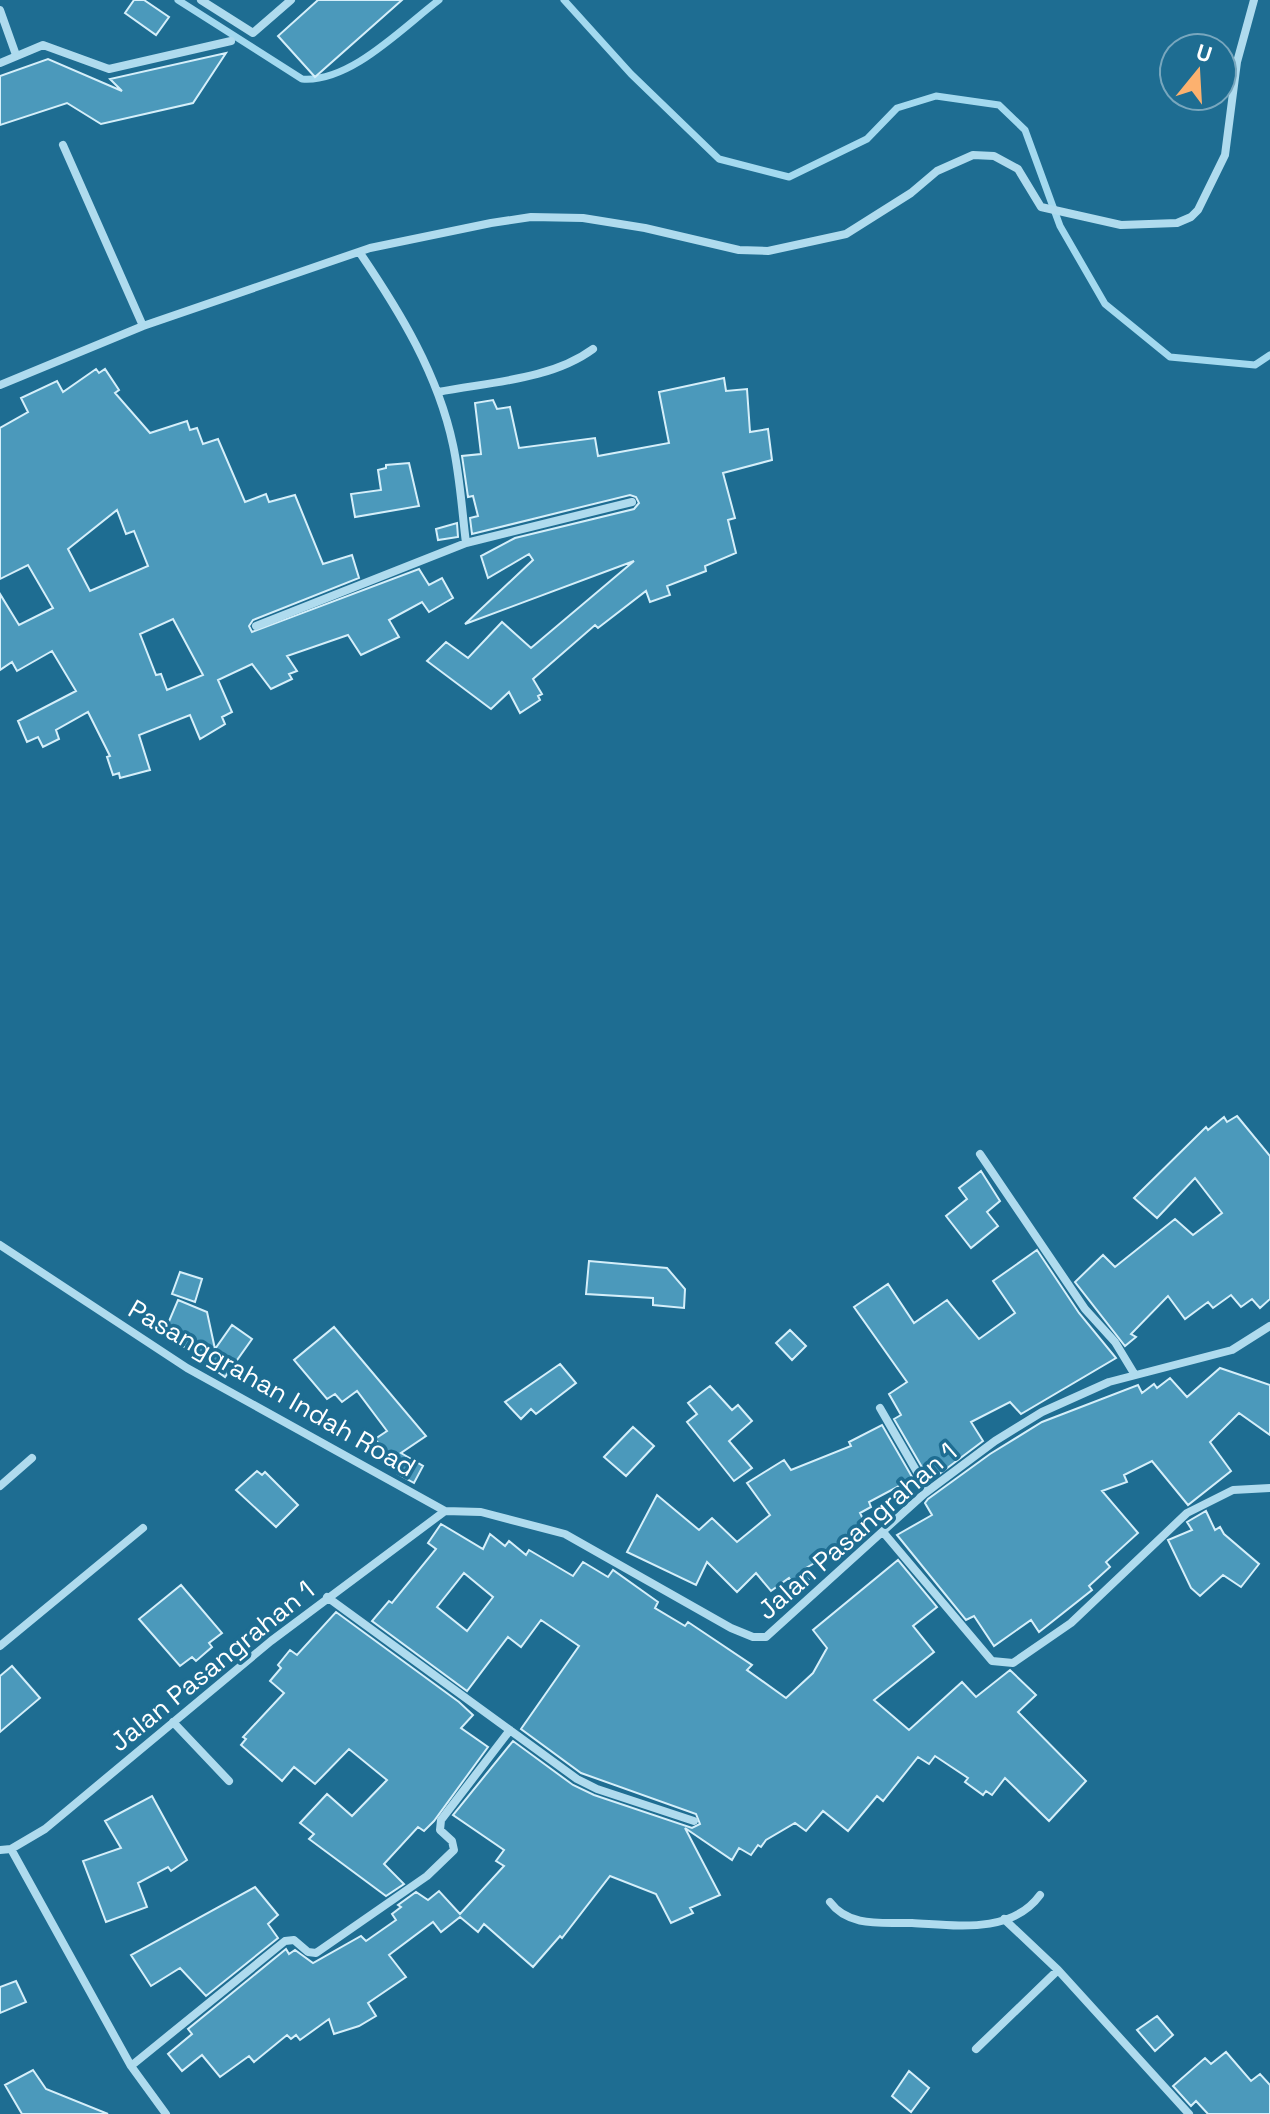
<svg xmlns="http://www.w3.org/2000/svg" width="1270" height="2114" font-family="'Space Grotesk',sans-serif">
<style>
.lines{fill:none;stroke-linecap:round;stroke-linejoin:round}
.stream{stroke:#a3d9ef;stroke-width:7}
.building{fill:#4b99bb;stroke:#d5effa;stroke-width:2;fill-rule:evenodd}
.minor{stroke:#afdbee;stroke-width:8}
.labels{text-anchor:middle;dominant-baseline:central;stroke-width:7;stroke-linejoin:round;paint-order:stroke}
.street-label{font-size:26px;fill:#fff;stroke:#1e6d92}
</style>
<rect width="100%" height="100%" fill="#1e6d92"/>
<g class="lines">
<path class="stream" d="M 178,0 L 302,79 C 350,83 402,28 439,0
M 564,0 L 631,74 L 719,159 L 789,177 L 867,139 L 897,108 L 936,96 L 999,105 L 1025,130 L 1060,226 L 1105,304 L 1170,357 L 1255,365 L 1270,355"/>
</g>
<path class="building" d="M 134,0 L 144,0 L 169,17 L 156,35 L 125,13 Z
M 318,0 L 402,0 L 315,77 L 278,36 Z
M 226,53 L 193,103 L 101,124 L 67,103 L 0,125 L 0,76 L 48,59 L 122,91 L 110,79 Z
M 96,369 L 99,373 L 105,369 L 119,390 L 115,393 L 150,433 L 187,421 L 190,430 L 197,428 L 203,444 L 218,439 L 245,502 L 266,494 L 269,502 L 295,495 L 323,564 L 352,555 L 359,578 L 253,620 L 249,626 L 252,632 L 419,569 L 429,585 L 442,578 L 453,598 L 429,612 L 422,602 L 389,620 L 399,637 L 361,655 L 348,635 L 287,656 L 297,671 L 289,674 L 292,679 L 271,689 L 252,664 L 218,680 L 232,712 L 222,717 L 225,724 L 200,739 L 190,715 L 139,735 L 150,770 L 120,778 L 119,773 L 113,775 L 107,757 L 110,756 L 88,712 L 56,730 L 59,739 L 43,747 L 38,737 L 27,742 L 18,721 L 76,691 L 52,651 L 17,671 L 12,662 L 0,670 L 0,594 L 19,625 L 53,608 L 28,565 L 0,579 L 0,428 L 28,412 L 21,398 L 57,381 L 63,392 ZM 117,510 L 126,534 L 134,531 L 148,566 L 90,591 L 68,549 ZM 173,619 L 203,675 L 167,690 L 161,674 L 156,675 L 140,634 Z
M 724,378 L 726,391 L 747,389 L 750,432 L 768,429 L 772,460 L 723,473 L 735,518 L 728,520 L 736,553 L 705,566 L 706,571 L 667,586 L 670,595 L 650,602 L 646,591 L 598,628 L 595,625 L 533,679 L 542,694 L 538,696 L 540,700 L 520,713 L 509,692 L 491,709 L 427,661 L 446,642 L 468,658 L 502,622 L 531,648 L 634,561 L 465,624 L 533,560 L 529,554 L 488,578 L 481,556 L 515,538 L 634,509 L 639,503 L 636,497 L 630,495 L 472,534 L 470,518 L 478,516 L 473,496 L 468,497 L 462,456 L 481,454 L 475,403 L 493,400 L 497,409 L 510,407 L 519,448 L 595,438 L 598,456 L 669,443 L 659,392 Z
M 409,463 L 419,506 L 355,517 L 351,494 L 381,490 L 378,470 L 386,468 L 386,465 Z
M 457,523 L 458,537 L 438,540 L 436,529 Z
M 1237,1116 L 1270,1156 L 1270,1299 L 1260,1308 L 1252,1299 L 1241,1307 L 1231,1295 L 1213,1308 L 1208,1302 L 1185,1319 L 1168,1296 L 1131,1334 L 1136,1337 L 1125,1346 L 1075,1282 L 1103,1255 L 1115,1267 L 1175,1219 L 1193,1235 L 1222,1213 L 1195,1178 L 1157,1218 L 1134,1198 L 1206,1127 L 1208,1130 L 1224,1117 L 1227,1122 Z
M 981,1171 L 1000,1201 L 987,1212 L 998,1226 L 971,1248 L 946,1216 L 967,1199 L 959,1188 Z
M 1037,1250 L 1079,1313 L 1116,1358 L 1021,1414 L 1010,1402 L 971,1422 L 983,1441 L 930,1481 L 894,1419 L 901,1415 L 889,1394 L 907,1382 L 854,1307 L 888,1284 L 914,1323 L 947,1300 L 979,1339 L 1015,1313 L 993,1281 Z
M 589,1261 L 667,1268 L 685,1289 L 684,1308 L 653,1305 L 653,1298 L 586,1294 Z
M 180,1272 L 202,1279 L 195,1302 L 172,1294 Z
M 178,1300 L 207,1312 L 215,1349 L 232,1325 L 252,1339 L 225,1377 L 205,1363 L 208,1358 L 173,1342 L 175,1338 L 164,1333 Z
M 334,1327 L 426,1436 L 401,1453 L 423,1466 L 414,1483 L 398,1474 L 400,1470 L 375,1439 L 387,1431 L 357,1391 L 342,1402 L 335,1394 L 327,1399 L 294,1360 Z
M 790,1330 L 806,1346 L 792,1360 L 776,1343 Z
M 560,1364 L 576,1383 L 536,1414 L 531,1409 L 521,1419 L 505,1402 Z
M 1220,1368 L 1270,1385 L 1270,1435 L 1239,1413 L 1210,1442 L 1231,1471 L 1188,1505 L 1152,1461 L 1124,1475 L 1127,1482 L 1102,1491 L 1138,1533 L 1106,1562 L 1110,1567 L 1089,1586 L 1092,1590 L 1039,1632 L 1031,1620 L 994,1646 L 974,1616 L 966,1620 L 897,1535 L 932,1515 L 925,1503 L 928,1499 L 990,1454 L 1042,1422 L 1138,1385 L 1142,1393 L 1154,1384 L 1157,1388 L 1170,1378 L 1187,1397 Z
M 710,1386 L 732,1410 L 738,1405 L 752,1421 L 729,1441 L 752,1468 L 734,1481 L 687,1422 L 697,1414 L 688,1403 Z
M 882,1425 L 919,1489 L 912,1479 L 869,1502 L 871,1507 L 860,1513 L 869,1531 L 806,1568 L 812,1577 L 796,1588 L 789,1578 L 771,1591 L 756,1573 L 737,1592 L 707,1562 L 696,1585 L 627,1552 L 657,1495 L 699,1530 L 712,1518 L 737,1542 L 770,1515 L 747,1483 L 784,1460 L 791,1470 L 851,1446 L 849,1442 Z
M 633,1427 L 654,1446 L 626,1476 L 604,1457 Z
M 257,1471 L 262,1475 L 265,1472 L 298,1505 L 276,1527 L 236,1490 Z
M 1206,1511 L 1215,1530 L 1220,1527 L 1224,1534 L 1259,1564 L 1241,1587 L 1223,1575 L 1200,1596 L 1191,1588 L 1168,1540 L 1192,1530 L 1187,1522 Z
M 441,1524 L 483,1549 L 490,1534 L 505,1546 L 509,1541 L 526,1555 L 529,1550 L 573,1576 L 583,1562 L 608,1577 L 613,1570 L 658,1602 L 655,1608 L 685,1626 L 688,1622 L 752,1665 L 747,1670 L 786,1698 L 813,1673 L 827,1648 L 813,1630 L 898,1560 L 937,1607 L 913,1626 L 934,1652 L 874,1700 L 909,1730 L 962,1682 L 976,1697 L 1010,1670 L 1036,1695 L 1018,1712 L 1086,1781 L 1049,1821 L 1005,1778 L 992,1795 L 986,1791 L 983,1795 L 965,1782 L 968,1778 L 935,1756 L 929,1764 L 918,1757 L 883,1801 L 877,1796 L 848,1831 L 823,1811 L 806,1831 L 795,1823 L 766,1840 L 761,1847 L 758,1845 L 751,1855 L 739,1848 L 732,1860 L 685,1828 L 720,1895 L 690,1908 L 693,1913 L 671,1923 L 656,1894 L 610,1876 L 562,1938 L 560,1936 L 533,1967 L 484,1924 L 478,1932 L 460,1917 L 441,1932 L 433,1922 L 389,1955 L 406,1977 L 368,2003 L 376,2016 L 359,2026 L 334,2034 L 329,2019 L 300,2040 L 296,2035 L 291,2039 L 287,2035 L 254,2062 L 249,2056 L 220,2077 L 202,2055 L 182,2071 L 168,2054 L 192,2034 L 188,2029 L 286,1949 L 289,1954 L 295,1950 L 313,1963 L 361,1936 L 366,1941 L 396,1920 L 392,1914 L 401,1907 L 398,1905 L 416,1892 L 428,1900 L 439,1891 L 460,1914 L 504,1866 L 496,1861 L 504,1850 L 453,1815 L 513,1741 L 573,1785 L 594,1795 L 692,1828 L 700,1824 L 696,1814 L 581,1773 L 521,1729 L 579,1646 L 541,1620 L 521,1647 L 508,1637 L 467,1691 L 372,1621 L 389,1601 L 392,1603 L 436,1549 L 428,1543 ZM 464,1573 L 493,1597 L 467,1631 L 437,1607 Z
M 181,1585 L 222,1633 L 209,1643 L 212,1647 L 196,1661 L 192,1657 L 180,1666 L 139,1619 Z
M 336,1612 L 459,1702 L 473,1715 L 461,1728 L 488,1747 L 434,1821 L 424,1831 L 418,1827 L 384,1864 L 404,1884 L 386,1896 L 309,1839 L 314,1834 L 300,1823 L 327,1794 L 352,1816 L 387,1780 L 349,1749 L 315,1784 L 294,1767 L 282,1781 L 241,1745 L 246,1739 L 243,1737 L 284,1693 L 270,1681 L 281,1668 L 278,1665 L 290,1650 L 297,1655 Z
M 12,1666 L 40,1698 L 0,1732 L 0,1676 Z
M 152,1796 L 187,1860 L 171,1871 L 168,1867 L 138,1883 L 147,1907 L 106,1922 L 83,1861 L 121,1848 L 105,1821 Z
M 255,1887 L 278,1915 L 268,1924 L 278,1938 L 206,1996 L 180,1968 L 151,1986 L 131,1955 Z
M 16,1981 L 26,2002 L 0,2013 L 0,1987 Z
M 1157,2016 L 1173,2035 L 1155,2051 L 1137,2030 Z
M 1226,2052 L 1251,2081 L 1260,2074 L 1270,2085 L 1270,2114 L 1208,2114 L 1196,2101 L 1191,2106 L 1173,2086 L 1205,2058 L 1211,2064 Z
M 33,2070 L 46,2089 L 108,2114 L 22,2114 L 5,2085 Z
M 909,2071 L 929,2088 L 911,2112 L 892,2096 Z"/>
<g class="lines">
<path class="minor" d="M 201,0 L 253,33 L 291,0
M 0,10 L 16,55
M 0,63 L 43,45 L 109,69 L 231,41
M 63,145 L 143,326
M 360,253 C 400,312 438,374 453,445 C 460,477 462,511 466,543 L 632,502
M 0,385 L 143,326 L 370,248 L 491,223 L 531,217 L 583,218 L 645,228 L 739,250 L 768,251 L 846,234 L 911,193 L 937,171 L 973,155 L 994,156 L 1018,169 L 1041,207 L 1121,225 L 1177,223 L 1191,217 L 1198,210 L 1225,155 L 1237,62 L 1254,0
M 438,392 C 489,382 551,380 593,349
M 256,626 L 466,543
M 980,1154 L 1085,1309 L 1115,1342 L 1135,1375
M 0,1245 L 187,1368 L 445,1511
M 880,1408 L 928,1491
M 0,1486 L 32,1458
M 883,1532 L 992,1661 L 1013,1663 L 1071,1623 L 1187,1513 L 1233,1490 L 1270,1488
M 327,1597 L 577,1779 L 597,1789 L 694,1821
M 0,1646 L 143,1528
M 173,1722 L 229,1781
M 11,1849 L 131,2066 L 166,2114
M 0,1850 L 11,1849 L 45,1829 L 271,1641 L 445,1511 L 481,1512 L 565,1534 L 731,1628 L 753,1637 L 766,1637 L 924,1494 L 995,1441 L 1042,1412 L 1109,1382 L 1232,1350 L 1270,1326
M 830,1902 C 849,1928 884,1922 912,1923 C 954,1925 1011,1935 1040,1895
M 1004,1919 L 1058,1970 L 1189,2114
M 976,2049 L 1058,1970
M 131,2066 L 285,1941 L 294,1940 L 308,1952 L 316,1953 L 427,1876 L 454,1850 L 452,1841 L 440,1830 L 441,1820 L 510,1730"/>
</g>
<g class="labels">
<g class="street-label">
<text transform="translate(272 1388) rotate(30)">Pasanggrahan Indah Road</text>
<text transform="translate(857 1531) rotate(-41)">Jalan Pasangrahan 1</text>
<text transform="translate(212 1666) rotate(-39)">Jalan Pasangrahan 1</text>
</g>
</g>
<g transform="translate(1198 72) rotate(18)"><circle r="38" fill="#1e6d92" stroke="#78a7be" stroke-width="2"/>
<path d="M0-6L14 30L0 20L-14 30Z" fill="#fcb16f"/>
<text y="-12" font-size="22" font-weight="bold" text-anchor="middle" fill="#ffffff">U</text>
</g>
</svg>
